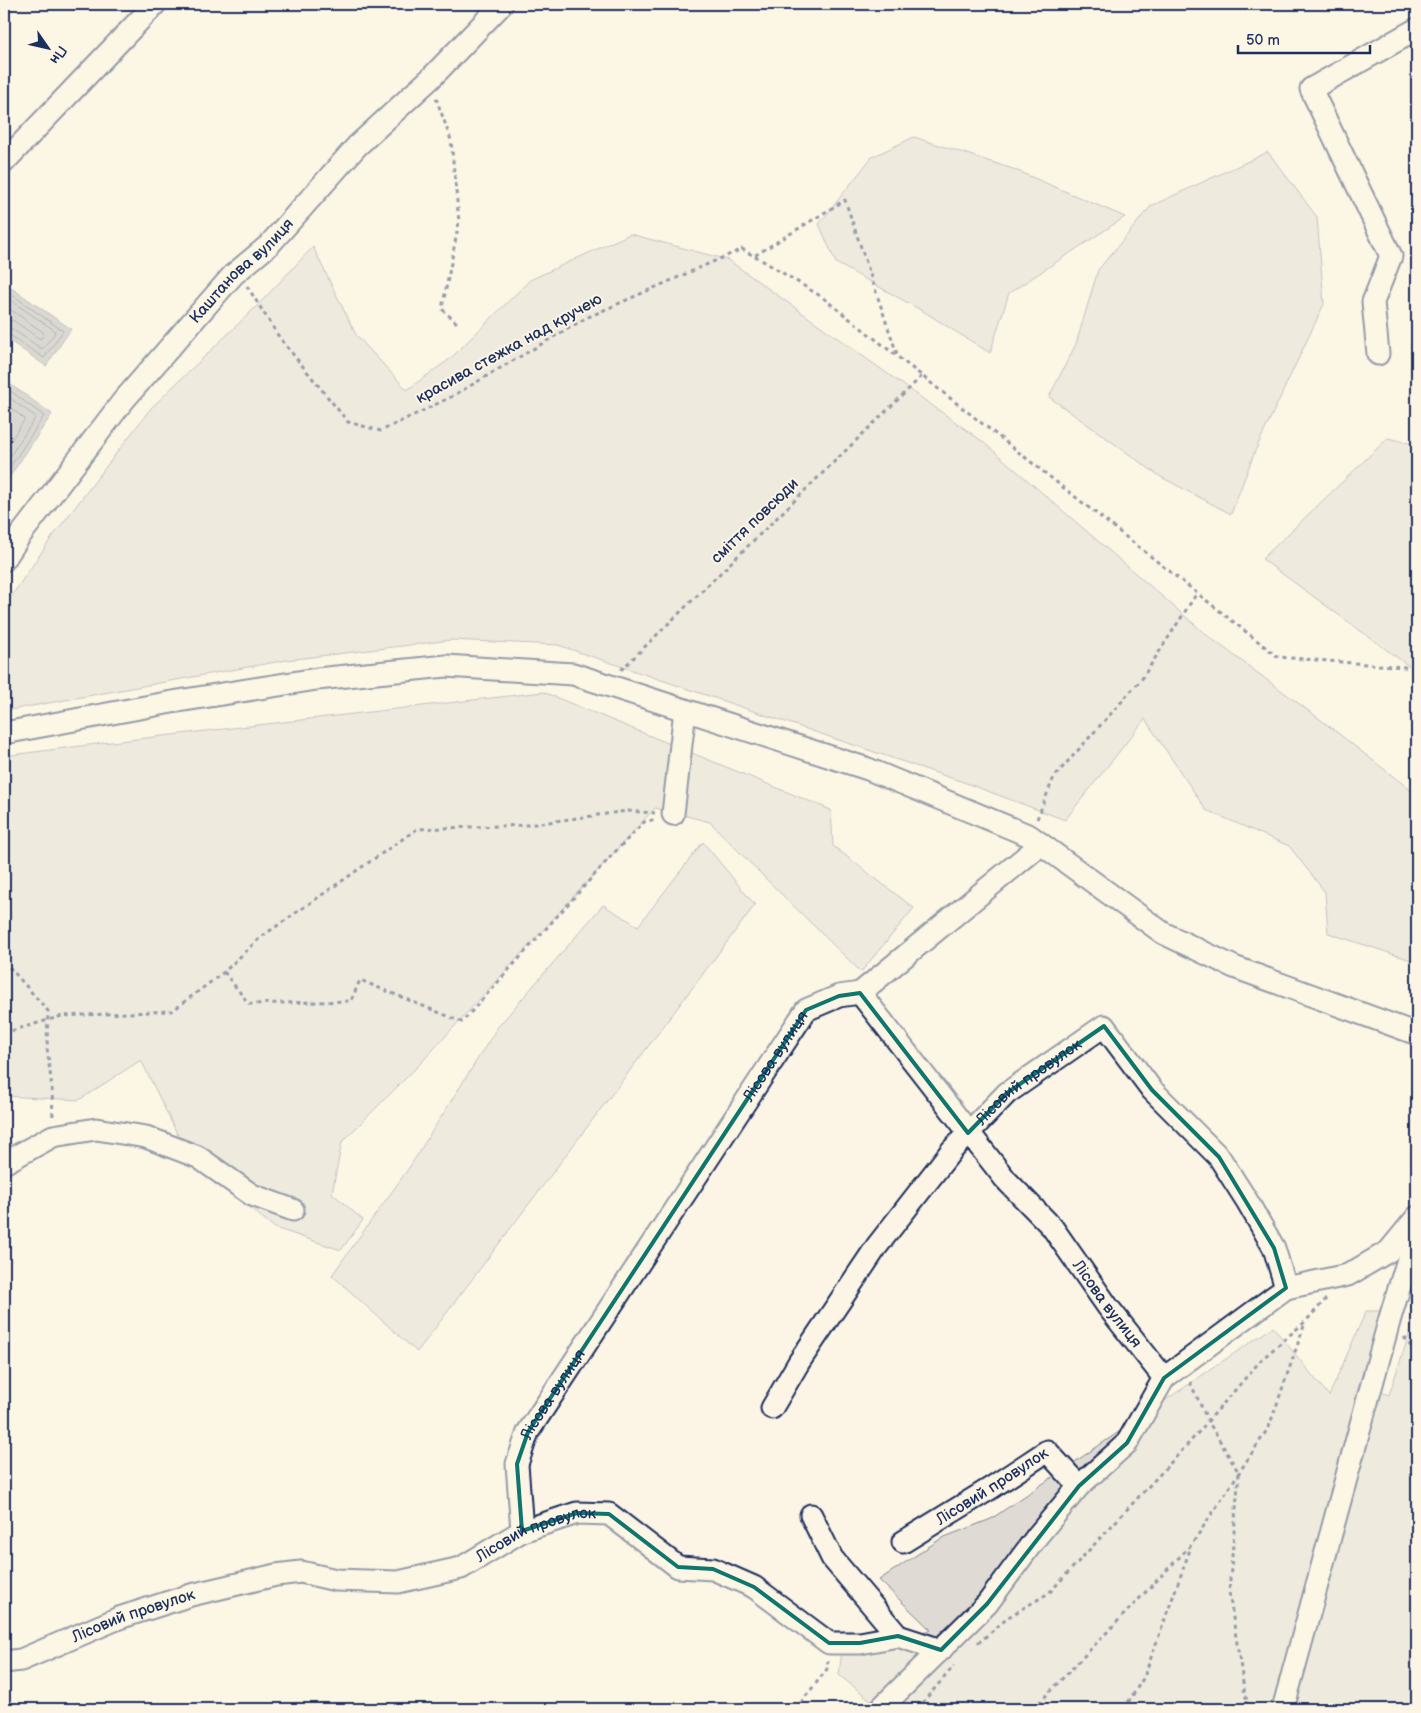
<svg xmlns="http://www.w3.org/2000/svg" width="1421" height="1713" font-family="'Balsamiq Sans',sans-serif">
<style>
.green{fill:#dfdbd4;stroke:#7d8599}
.water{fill:#b2b4b8;stroke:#767f94}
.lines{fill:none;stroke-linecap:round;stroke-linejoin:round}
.shore{stroke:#576482;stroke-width:1}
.minor-casing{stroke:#1b2f5e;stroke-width:25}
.path{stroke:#1b2f5e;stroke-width:3;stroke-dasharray:4 4;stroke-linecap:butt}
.minor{stroke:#fcf5e5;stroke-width:21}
.marked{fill:none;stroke:#0f766e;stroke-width:4;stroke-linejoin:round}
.labels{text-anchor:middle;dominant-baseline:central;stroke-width:4;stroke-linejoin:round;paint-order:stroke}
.street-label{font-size:16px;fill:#1b2f5e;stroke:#fcf5e5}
</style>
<rect width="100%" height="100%" fill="#fcf5e5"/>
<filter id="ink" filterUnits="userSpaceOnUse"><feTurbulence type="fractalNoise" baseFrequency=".02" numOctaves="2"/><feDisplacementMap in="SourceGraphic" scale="10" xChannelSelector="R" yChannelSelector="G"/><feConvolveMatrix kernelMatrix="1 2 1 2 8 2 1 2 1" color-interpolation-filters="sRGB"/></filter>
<g filter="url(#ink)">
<path class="green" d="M 914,137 L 1013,169 L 1125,217 L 1009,293 L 990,353 L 926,313 L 836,263 L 819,224 L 872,157 Z
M 1268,152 L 1317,217 L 1324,304 L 1255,451 L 1231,514 L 1161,477 L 1049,397 L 1076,344 L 1098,270 L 1151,206 Z
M 630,234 L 728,260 L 982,441 L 1208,636 L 1325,723 L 1417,795 L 1417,962 L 1328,933 L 1325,892 L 1289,846 L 1206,810 L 1145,719 L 1065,820 L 966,783 L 558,645 L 451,640 L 287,660 L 4,711 L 4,607 L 50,540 L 151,408 L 259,304 L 313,247 L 356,335 L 407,390 L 451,358 L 530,280 Z
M 1388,438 L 1417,445 L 1417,672 L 1262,559 Z
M 543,692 L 831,810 L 833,846 L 914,908 L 861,972 L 764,877 L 710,822 L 655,808 L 420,1064 L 342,1142 L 332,1193 L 363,1220 L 341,1250 L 275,1228 L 189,1158 L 141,1060 L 79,1100 L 4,1096 L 4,756 L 111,742 Z
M 703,842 L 755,905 L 417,1352 L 332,1275 L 409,1168 L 497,1028 L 603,905 L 638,926 Z
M 1417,1310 L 1417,1709 L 882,1709 L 839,1675 L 842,1649 L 931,1630 L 879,1580 L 942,1538 L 991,1519 L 1273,1327 L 1329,1396 L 1366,1311 L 1381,1311 L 1363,1385 L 1389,1395 Z"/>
<path class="water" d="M 4,283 L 71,329 L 46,366 L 4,337 Z
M 4,380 L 52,414 L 4,485 Z"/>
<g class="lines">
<path class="shore" d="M 4,289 L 63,331 L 44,358 L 8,334 L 4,333
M 4,296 L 54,330 L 55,333 L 42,349 L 12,329 L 4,327
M 4,305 L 43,332 L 44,335 L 40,339 L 14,321 L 4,319
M 4,386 L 44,416 L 4,476
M 4,394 L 36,417 L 4,465
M 4,403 L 25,419 L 4,451"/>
<defs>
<g id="minor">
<path d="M 4,162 L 155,4"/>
<path d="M 1378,354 L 1373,302 L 1391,256 L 1311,89 L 1417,29"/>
<path id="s1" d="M 4,560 L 19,537 L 123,401 L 233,275 L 269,245 L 357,146 L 431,78 L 502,4"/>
<path d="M 4,733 L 172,702 L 317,679 L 446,666 L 573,674 L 868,769 L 1030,836 L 1163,933 L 1234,967 L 1417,1034"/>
<path d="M 673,814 L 685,710"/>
<path d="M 860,993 L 1040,845"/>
<path d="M 4,1163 L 53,1136 L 96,1129 L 146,1137 L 198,1157 L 252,1195 L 293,1210"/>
<path id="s2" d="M 772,1408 L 799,1362 L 877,1246 L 952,1150 L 1007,1093 L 1104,1026 L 1152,1090 L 1219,1157 L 1247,1201 L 1274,1248 L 1286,1288"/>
<path d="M 811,1515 L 832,1558 L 898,1636"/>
<path id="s3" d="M 522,1531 L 517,1464 L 528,1432 L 806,1010 L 839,996 L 860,993 L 1006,1180 L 1052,1227 L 1108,1307 L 1164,1378"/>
<path id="s4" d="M 903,1542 L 991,1488 L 1047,1451 L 1079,1486 L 1127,1443 L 1164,1378 L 1286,1288 L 1348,1275 L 1389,1251 L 1417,1217"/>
<path id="s5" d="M 4,1662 L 21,1660 L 119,1618 L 191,1595 L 276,1575 L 301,1572 L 336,1580 L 398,1582 L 461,1568 L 522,1531 L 577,1513 L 609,1514 L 678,1567 L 713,1569 L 754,1587 L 829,1643 L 860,1643 L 898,1636 L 941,1650"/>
<path d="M 880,1709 L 987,1604 L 1038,1535 L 1079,1486"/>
<path d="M 1283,1709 L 1390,1318 L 1417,1230"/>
</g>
</defs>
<use href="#minor" class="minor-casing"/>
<path class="path" d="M 436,98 L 451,140 L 459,222 L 442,309 L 459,325
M 755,256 L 822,297 L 1278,657 L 1417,668
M 247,286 L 279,337 L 348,422 L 381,431 L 451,397 L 586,318 L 742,249 L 754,256 L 845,200 L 898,357
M 621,670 L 922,376
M 1037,819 L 1054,777 L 1141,680 L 1197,593
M 4,961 L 48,1011 L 47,1048 L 52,1088 L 53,1118
M 224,972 L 249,1004 L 351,1001 L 360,980 L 462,1022 L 614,853 L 644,822 L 656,819
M 4,1033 L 62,1016 L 172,1011 L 224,972 L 261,937 L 417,829 L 527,825 L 627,811 L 655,813
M 1404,1337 L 1417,1355
M 1190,1382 L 1208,1421 L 1239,1473 L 1229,1592 L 1245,1695 L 1251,1709
M 978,1643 L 1010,1616 L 1049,1593 L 1189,1443 L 1262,1359 L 1306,1321 L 1326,1299
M 796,1709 L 827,1669 L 828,1661
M 917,1709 L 954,1666
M 1033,1709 L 1192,1544 L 1269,1427 L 1305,1323
M 1124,1709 L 1144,1677 L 1191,1547
M 1239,1709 L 1248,1702"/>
<use href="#minor" class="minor"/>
</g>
</g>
<path d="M0 0H1421V1713H0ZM 860,993 L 968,1133 L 1007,1093 L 1104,1026 L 1152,1090 L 1219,1157 L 1274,1248 L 1286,1288 L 1164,1378 L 1127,1443 L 1079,1486 L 987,1604 L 941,1650 L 898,1636 L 860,1643 L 829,1643 L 754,1587 L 713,1569 L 678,1567 L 609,1514 L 577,1513 L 522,1531 L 517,1464 L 528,1432 L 806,1010 L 839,996 Z" fill="#fcf5e5" fill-opacity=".55" fill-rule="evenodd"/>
<path class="marked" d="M 860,993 L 968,1133 L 1007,1093 L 1104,1026 L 1152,1090 L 1219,1157 L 1274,1248 L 1286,1288 L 1164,1378 L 1127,1443 L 1079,1486 L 987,1604 L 941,1650 L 898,1636 L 860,1643 L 829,1643 L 754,1587 L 713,1569 L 678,1567 L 609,1514 L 577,1513 L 522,1531 L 517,1464 L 528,1432 L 806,1010 L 839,996 Z"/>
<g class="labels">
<g class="street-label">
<text stroke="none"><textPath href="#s1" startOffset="375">Каштанова вулиця</textPath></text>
<text transform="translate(509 349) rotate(-29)">красива стежка над кручею</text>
<text transform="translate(755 521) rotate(-44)">сміття повсюди</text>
<text stroke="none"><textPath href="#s3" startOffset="551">Лісова вулиця</textPath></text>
<text stroke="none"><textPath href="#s2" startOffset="418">Лісовий провулок</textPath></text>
<text stroke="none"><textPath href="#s3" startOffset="1061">Лісова вулиця</textPath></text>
<text stroke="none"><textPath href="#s3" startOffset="146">Лісова вулиця</textPath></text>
<text stroke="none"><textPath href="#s4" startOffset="105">Лісовий провулок</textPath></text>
<text stroke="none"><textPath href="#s5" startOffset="558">Лісовий провулок</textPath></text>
<text stroke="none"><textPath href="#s5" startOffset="138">Лісовий провулок</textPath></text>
</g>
</g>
<rect width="1421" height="1713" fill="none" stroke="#fcf5e5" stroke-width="20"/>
<rect x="10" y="10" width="1401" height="1693" fill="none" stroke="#1b2f5e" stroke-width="2" filter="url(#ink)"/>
<g transform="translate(48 48) rotate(124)" stroke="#fcf5e5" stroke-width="4" paint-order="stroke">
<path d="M0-4L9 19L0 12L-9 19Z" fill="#1b2f5e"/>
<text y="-8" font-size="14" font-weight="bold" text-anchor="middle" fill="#1b2f5e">Пн</text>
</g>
<path d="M1238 45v8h132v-8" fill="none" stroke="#1b2f5e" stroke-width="2.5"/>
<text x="1246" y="45" font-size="15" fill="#1b2f5e" stroke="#fcf5e5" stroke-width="4" paint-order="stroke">50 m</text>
</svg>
